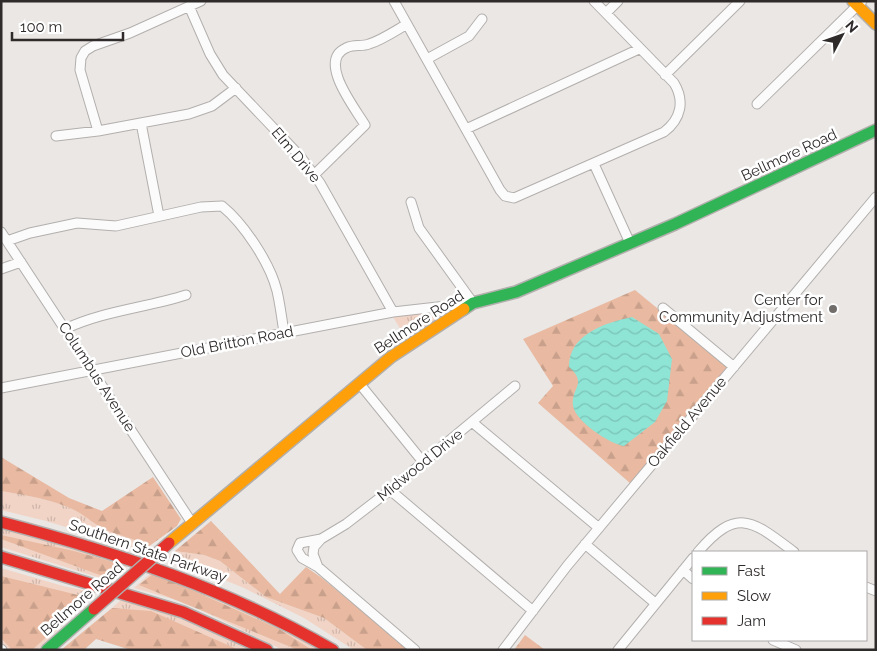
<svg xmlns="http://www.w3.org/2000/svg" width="877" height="651" font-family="Raleway,sans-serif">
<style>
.grass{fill:url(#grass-tufts)}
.forest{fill:url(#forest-firs)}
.water{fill:url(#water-waves)}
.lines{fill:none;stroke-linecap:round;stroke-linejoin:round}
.street-casing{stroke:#b2afad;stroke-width:11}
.fast-casing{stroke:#b2afad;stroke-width:14}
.slow-casing{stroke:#b2afad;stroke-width:14}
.jam-casing{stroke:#b2afad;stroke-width:14}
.street{stroke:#fcfbfb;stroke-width:9}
.fast{stroke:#30b455;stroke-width:11}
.slow{stroke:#ff9f0a;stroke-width:11}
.jam{stroke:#e5322d;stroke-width:11}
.jam-bridge-casing{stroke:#b2afad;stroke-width:14;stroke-linecap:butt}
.jam-bridge{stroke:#e5322d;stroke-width:11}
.poi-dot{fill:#706d6b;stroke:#fff;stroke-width:2}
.labels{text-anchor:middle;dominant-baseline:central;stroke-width:5;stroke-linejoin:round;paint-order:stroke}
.street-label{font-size:15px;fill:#2e2b2a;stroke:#fff}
.poi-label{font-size:15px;fill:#2e2b2a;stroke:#fff;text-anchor:end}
</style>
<defs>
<pattern id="grass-tufts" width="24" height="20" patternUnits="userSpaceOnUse" patternTransform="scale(1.25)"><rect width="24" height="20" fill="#f1d4c6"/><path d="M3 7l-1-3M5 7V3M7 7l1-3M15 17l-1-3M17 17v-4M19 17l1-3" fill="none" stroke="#cfb6aa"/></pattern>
<pattern id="forest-firs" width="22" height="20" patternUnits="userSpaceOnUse" patternTransform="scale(1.25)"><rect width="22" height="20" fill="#e9baa1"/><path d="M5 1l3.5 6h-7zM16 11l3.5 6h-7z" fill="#c8a08b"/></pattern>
<pattern id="water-waves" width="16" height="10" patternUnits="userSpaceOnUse" patternTransform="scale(1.25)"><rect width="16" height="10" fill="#8ee4d5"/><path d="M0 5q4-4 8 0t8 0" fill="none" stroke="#7bc4b7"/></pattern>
</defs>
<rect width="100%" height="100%" fill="#eae7e5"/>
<path class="grass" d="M 462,307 L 407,340 L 393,317 Z
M 1,491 C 24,495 56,500 76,511 C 87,517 95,525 106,530 C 122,537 132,537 148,547 L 144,551 L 46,521 L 1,510 Z
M 1,528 L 128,565 L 110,581 L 1,547 Z
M 175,551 L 204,555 L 220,561 L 266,597 L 324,618 L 367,650 L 354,650 L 304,618 L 244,588 L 168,557 Z
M 1,568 L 63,586 L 96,593 L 37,650 L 8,650 L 1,642 Z
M 152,572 L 219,595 L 322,650 L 283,650 L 207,613 L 208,609 L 134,588 Z
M 123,598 L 175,616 L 250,650 L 239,650 L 112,608 Z"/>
<path class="forest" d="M 635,290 L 729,367 L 631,484 L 538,403 L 553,386 L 523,339 Z
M 1,457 L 69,498 L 102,511 L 153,477 L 181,519 L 177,526 L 148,547 C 132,537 122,537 106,530 C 95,525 87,517 76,511 C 56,500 24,495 1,491 Z
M 211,521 L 280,594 L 306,567 L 322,578 L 409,650 L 367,650 L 324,618 L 266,597 L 220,561 L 204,555 L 175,551 Z
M 1,535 L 74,551 L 124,565 L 108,578 L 1,539 Z
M 154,573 L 279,629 L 312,650 L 298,650 L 139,585 Z
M 1,576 L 90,598 L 32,650 L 12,650 L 1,638 Z
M 112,608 L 151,611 L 239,650 L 131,650 L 96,639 L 84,650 L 61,650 Z
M 525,635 L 545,650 L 514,650 Z"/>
<path class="water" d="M 632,317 L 659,334 L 672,359 L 667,401 L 655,422 L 624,446 C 610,444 576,422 573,406 C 571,387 588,384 569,367 C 569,334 605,323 632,317 Z"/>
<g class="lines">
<defs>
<path id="street" d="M 394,1 L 500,190 L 505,196 L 514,198 L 664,132 C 681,119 685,101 674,83 L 594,1
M 189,6 L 210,54 L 223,75 L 300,156 L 320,183 L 393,312
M 606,13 L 618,1
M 427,59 L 469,36 L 482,19
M 665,75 L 740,1
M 757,104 L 862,1
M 141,123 L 159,216
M 466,129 L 639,49
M 98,131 L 80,70 L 81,58 L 85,51 L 93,46 L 130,33 L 201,1
M 56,136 L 98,131 L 189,114 L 212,106 L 236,88
M 594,164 L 630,243
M 314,175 L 365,125 C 355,108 317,61 346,48 C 354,44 362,47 369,44 C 382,40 395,31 407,24
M 1,232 L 192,523
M 7,241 L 30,233 L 77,223 L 116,226 L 201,207 L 222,206 C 244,224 270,263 277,291 C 280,304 282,319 284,333
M 1,269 L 21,262
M 663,308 L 734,367
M 65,329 C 103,311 145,308 186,295
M 359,383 L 423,462
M 1,388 L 393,312 L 473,303 L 419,228 L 411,202
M 472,422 L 599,528
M 390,490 L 533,611
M 321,539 L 300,543 L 297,550 L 302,558 L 318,567 L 415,650
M 585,544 L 655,603
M 698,552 C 737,506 753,521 794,552
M 318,567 L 313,554 L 314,547 L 321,539 L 346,524 L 390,490 L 515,386
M 683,570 L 693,579
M 866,587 L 876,591
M 773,640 L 796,650
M 1,649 L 2,650
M 503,650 L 567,566 L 876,197
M 618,650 L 693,558"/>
<path id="fast" d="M 464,309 L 473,303 L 516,292 L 675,224 L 876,130
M 47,650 L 94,609"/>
<path id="slow" d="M 853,1 L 876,24
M 169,543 L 391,357 L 464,309"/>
<path id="jam" d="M 1,522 C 119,553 227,589 333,650
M 1,557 L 183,612 L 267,650"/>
</defs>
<use href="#street" class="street-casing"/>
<use href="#fast" class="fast-casing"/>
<use href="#slow" class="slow-casing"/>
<use href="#jam" class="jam-casing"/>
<use href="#street" class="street"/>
<use href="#fast" class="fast"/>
<use href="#slow" class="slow"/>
<use href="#jam" class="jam"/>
<defs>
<path id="jam-bridge" d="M 94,609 L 169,543"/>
</defs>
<use href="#jam-bridge" class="jam-bridge-casing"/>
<use href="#jam-bridge" class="jam-bridge"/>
</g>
<circle class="poi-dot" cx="833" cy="309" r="5"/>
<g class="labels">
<g class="street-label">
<text transform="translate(296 155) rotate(50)">Elm Drive</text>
<text transform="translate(789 155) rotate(-25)">Bellmore Road</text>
<text transform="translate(419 322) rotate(-33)">Bellmore Road</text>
<text transform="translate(237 342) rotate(-11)">Old Britton Road</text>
<text transform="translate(97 377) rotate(57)">Columbus Avenue</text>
<text transform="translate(687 422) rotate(-50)">Oakfield Avenue</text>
<text transform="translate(420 465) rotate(-39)">Midwood Drive</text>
<text transform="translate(148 551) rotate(19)">Southern State Parkway</text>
<text transform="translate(82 599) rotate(-41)">Bellmore Road</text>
</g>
<g class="poi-label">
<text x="823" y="300">Center for<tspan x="823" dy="17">Community Adjustment</tspan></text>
</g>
</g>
<rect width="877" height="651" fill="none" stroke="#2e2b2a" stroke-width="5"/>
<rect x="692" y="551" width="175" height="90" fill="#ffffff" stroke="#abaaaa"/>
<rect x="702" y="567" width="25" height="8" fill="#30b455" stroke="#abaaaa"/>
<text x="737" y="576" font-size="15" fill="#2e2b2a">Fast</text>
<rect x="702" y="592" width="25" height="8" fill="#ff9f0a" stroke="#abaaaa"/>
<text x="737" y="601" font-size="15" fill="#2e2b2a">Slow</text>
<rect x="702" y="617" width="25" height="8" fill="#e5322d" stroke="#abaaaa"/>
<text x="737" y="626" font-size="15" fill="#2e2b2a">Jam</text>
<g transform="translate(842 35) rotate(49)" stroke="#ffffff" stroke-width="4" paint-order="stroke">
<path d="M0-4L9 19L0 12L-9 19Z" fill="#2e2b2a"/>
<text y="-8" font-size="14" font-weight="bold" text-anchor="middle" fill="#2e2b2a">N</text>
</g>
<path d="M12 32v8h111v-8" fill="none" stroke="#2e2b2a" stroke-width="2.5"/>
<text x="20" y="32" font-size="15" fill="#2e2b2a" stroke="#ffffff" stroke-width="4" paint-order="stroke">100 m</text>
</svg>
